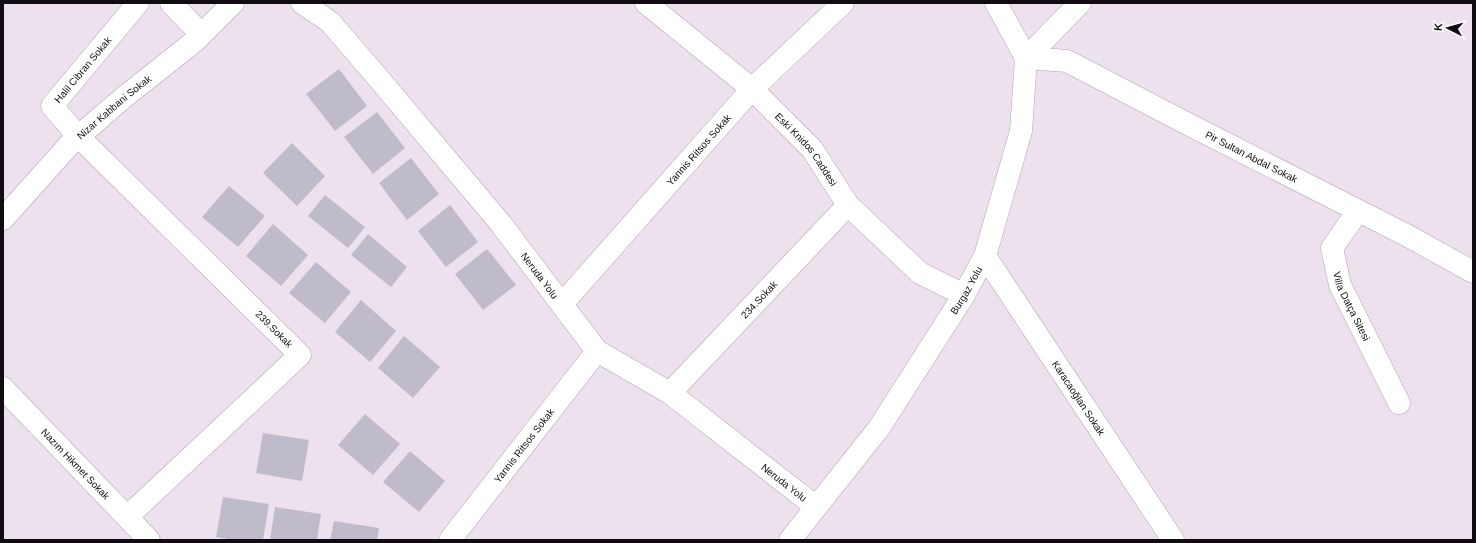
<svg xmlns="http://www.w3.org/2000/svg" width="1476" height="543" font-family="Helvetica,sans-serif">
<style>
.building{fill:#bfbbcb}
.lines{fill:none;stroke-linecap:round;stroke-linejoin:round}
.minor-casing{stroke:#b0a5b1;stroke-width:23}
.minor{stroke:#fff;stroke-width:22}
.labels{text-anchor:middle;dominant-baseline:central;stroke-width:3.5;stroke-linejoin:round;paint-order:stroke}
.street-label{font-size:10px;fill:#0f0b10;stroke:#fff}
</style>
<rect width="100%" height="100%" fill="#ede1ee"/>
<path class="building" d="M 339,69 L 367,106 L 335,131 L 306,94 Z
M 377,112 L 405,148 L 373,174 L 344,137 Z
M 292,143 L 325,176 L 297,206 L 263,173 Z
M 411,158 L 439,194 L 407,220 L 379,183 Z
M 229,186 L 265,216 L 238,247 L 202,217 Z
M 325,195 L 365,227 L 348,248 L 308,216 Z
M 450,205 L 478,242 L 446,267 L 418,231 Z
M 273,224 L 308,255 L 281,286 L 246,256 Z
M 368,234 L 407,267 L 391,287 L 351,255 Z
M 487,249 L 516,285 L 483,310 L 455,274 Z
M 316,262 L 351,292 L 325,323 L 289,293 Z
M 361,300 L 396,331 L 370,362 L 335,332 Z
M 404,336 L 440,367 L 413,398 L 378,368 Z
M 365,414 L 400,444 L 373,475 L 338,445 Z
M 263,433 L 309,440 L 302,481 L 256,473 Z
M 410,451 L 445,481 L 419,512 L 383,482 Z
M 223,497 L 269,504 L 263,540 L 233,540 L 216,537 Z
M 275,507 L 321,514 L 317,540 L 270,540 Z
M 334,521 L 379,528 L 377,540 L 330,540 Z"/>
<g class="lines">
<defs>
<g id="minor">
<path d="M 171,3 L 201,34"/>
<path id="s1" d="M 302,3 L 330,22 L 379,79 L 501,224 L 597,351 L 670,393 L 816,507"/>
<path id="s2" d="M 646,3 L 752,89 L 812,149 L 848,205 L 920,273 L 964,295"/>
<path id="s3" d="M 1026,58 L 1067,61 L 1182,121 L 1410,237 L 1473,272"/>
<path d="M 1026,58 L 1080,3"/>
<path id="s4" d="M 1358,211 L 1332,248 L 1340,285 L 1399,403"/>
<path id="s5" d="M 3,219 L 71,143 L 123,98 L 195,41 L 233,3"/>
<path id="s6" d="M 985,256 L 1173,540"/>
<path id="s7" d="M 562,304 L 752,89 L 843,3"/>
<path id="s8" d="M 3,388 L 149,540"/>
<path id="s9" d="M 670,393 L 848,205"/>
<path id="s10" d="M 127,517 L 300,355 L 78,136 L 52,106 L 138,3"/>
<path id="s11" d="M 450,540 L 597,351"/>
<path id="s12" d="M 790,540 L 879,428 L 964,295 L 985,256 L 1021,131 L 1026,58 L 996,3"/>
</g>
</defs>
<use href="#minor" class="minor-casing"/>
<use href="#minor" class="minor"/>
</g>
<g class="labels">
<g class="street-label">
<text stroke="none"><textPath href="#s10" startOffset="636">Halil Cibran Sokak</textPath></text>
<text stroke="none"><textPath href="#s5" startOffset="158">Nizar Kabbani Sokak</textPath></text>
<text stroke="none"><textPath href="#s7" startOffset="206">Yannis Ritsos Sokak</textPath></text>
<text stroke="none"><textPath href="#s2" startOffset="218">Eski Knidos Caddesi</textPath></text>
<text stroke="none"><textPath href="#s3" startOffset="249">Pir Sultan Abdal Sokak</textPath></text>
<text stroke="none"><textPath href="#s1" startOffset="363">Neruda Yolu</textPath></text>
<text stroke="none"><textPath href="#s12" startOffset="306">Burgaz Yolu</textPath></text>
<text stroke="none"><textPath href="#s9" startOffset="129">234.Sokak</textPath></text>
<text stroke="none"><textPath href="#s4" startOffset="107">Villa Datça Sitesi</textPath></text>
<text transform="translate(274 329) rotate(45)">239.Sokak</text>
<text stroke="none"><textPath href="#s6" startOffset="170">Karacaoğlan Sokak</textPath></text>
<text stroke="none"><textPath href="#s11" startOffset="120">Yannis Ritsos Sokak</textPath></text>
<text stroke="none"><textPath href="#s8" startOffset="105">Nazım Hikmet Sokak</textPath></text>
<text stroke="none"><textPath href="#s1" startOffset="687">Neruda Yolu</textPath></text>
</g>
</g>
<rect width="1476" height="543" fill="none" stroke="#0f0b10" stroke-width="8"/>
<g transform="translate(1448 28) rotate(276)" stroke="#ffffff" stroke-width="3" paint-order="stroke">
<path d="M0-3L7 15L0 10L-7 15Z" fill="#0f0b10"/>
<text y="-6" font-size="11" font-weight="bold" text-anchor="middle" fill="#0f0b10">K</text>
</g>
</svg>
